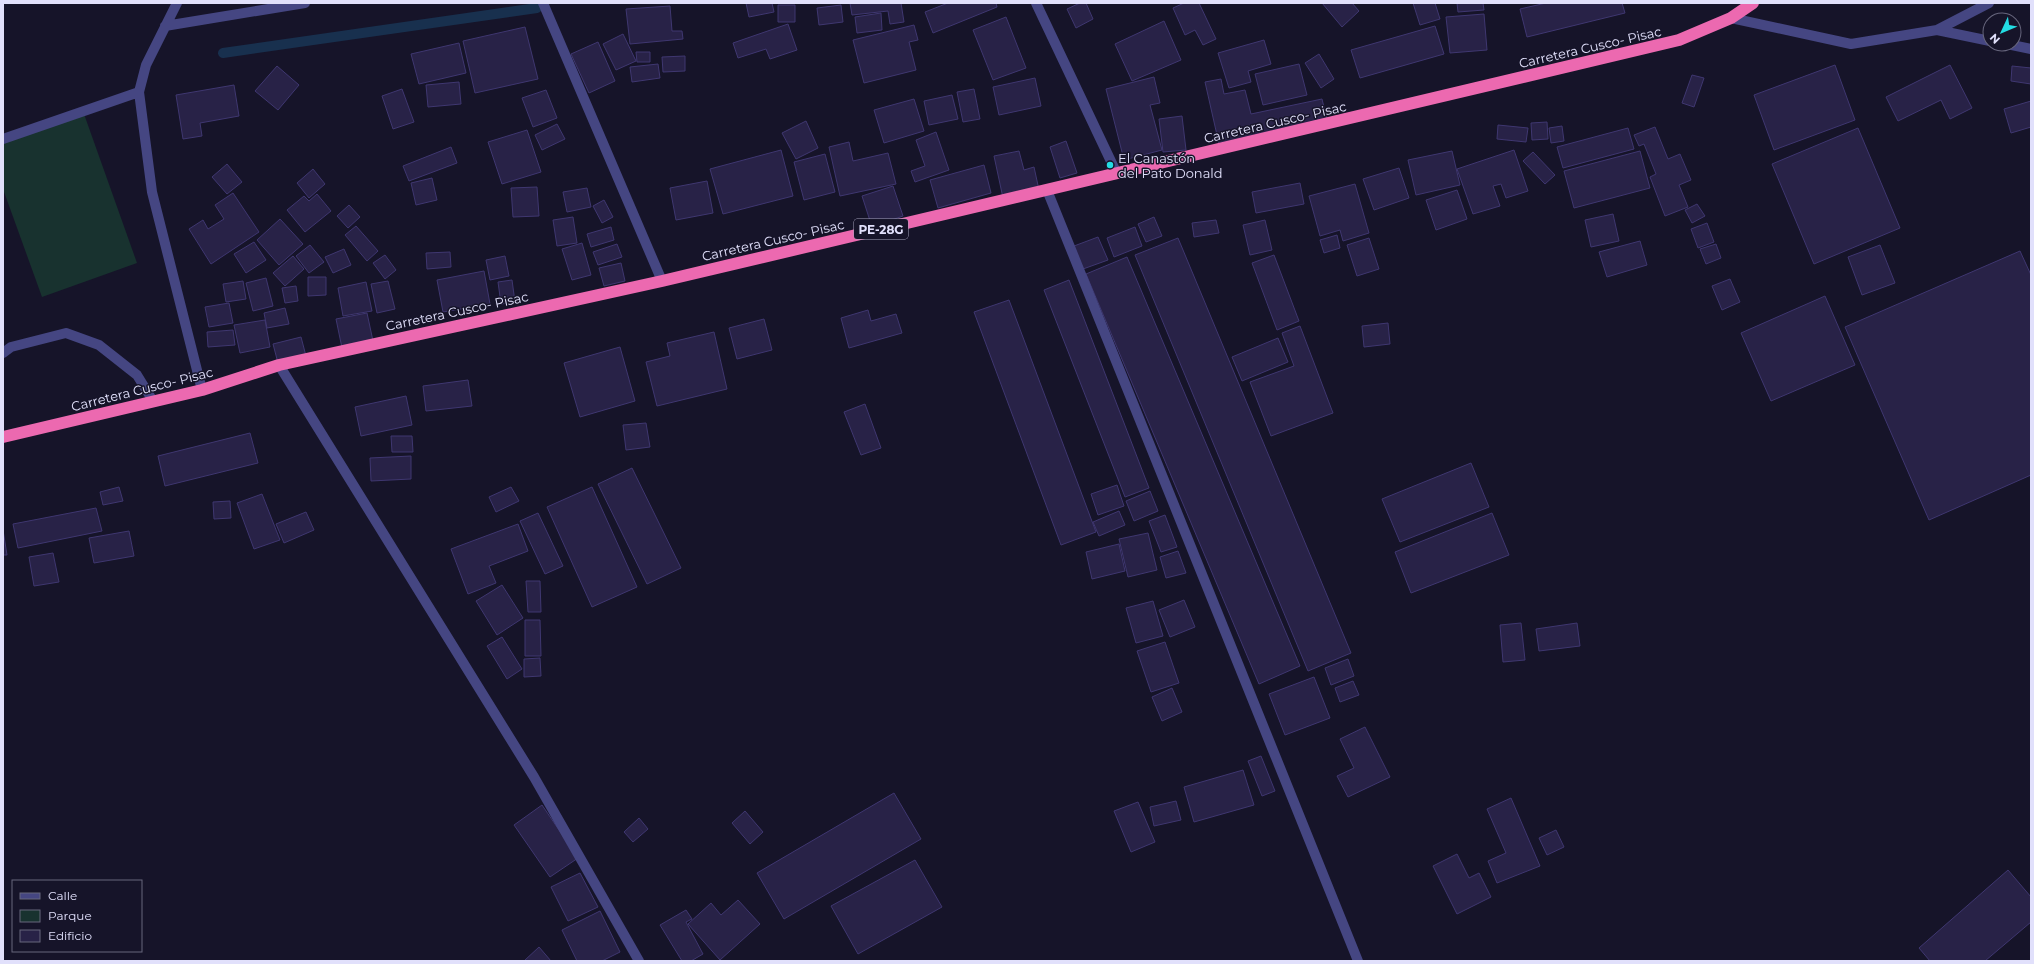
<svg xmlns="http://www.w3.org/2000/svg" width="2034" height="964" font-family="Montserrat,sans-serif">
<style>
.green{fill:#18322f}
.lines{fill:none;stroke-linecap:round;stroke-linejoin:round}
.stream{stroke:#18304e;stroke-width:10}
.building{fill:#282247;stroke:#3f3770}
.minor{stroke:#454682;stroke-width:10}
.highway{stroke:#ec69b0;stroke-width:12}
.poi-dot{fill:#23dce3;stroke:#161429;stroke-width:1.5}
.labels{text-anchor:middle;dominant-baseline:central;stroke-width:3;stroke-linejoin:round;paint-order:stroke}
.shield{fill:#161429;stroke:#a4a3bc;stroke-width:1}
.shield-label{font-size:12px;font-weight:bold;fill:#e1e0fb}
.street-label{font-size:13px;fill:#e1e0fb;stroke:#161429}
.poi-label{font-size:13px;fill:#e1e0fb;stroke:#161429;text-anchor:start}
</style>
<rect width="100%" height="100%" fill="#161429"/>
<path class="green" d="M 84,114 L 137,263 L 42,297 L 3,189 L 3,143 Z"/>
<g class="lines">
<path class="stream" d="M 223,53 L 537,8"/>
</g>
<path class="building" d="M 746,3 L 772,3 L 774,12 L 749,17 Z
M 850,3 L 901,3 L 904,22 L 890,24 L 888,11 L 852,15 Z
M 948,3 L 996,3 L 997,7 L 933,33 L 925,12 Z
M 1080,3 L 1086,3 L 1093,19 L 1076,28 L 1067,9 Z
M 1184,3 L 1199,3 L 1216,39 L 1203,45 L 1195,30 L 1185,35 L 1173,8 Z
M 1322,3 L 1352,3 L 1359,11 L 1342,27 Z
M 1413,3 L 1435,3 L 1440,19 L 1420,25 Z
M 1457,3 L 1483,3 L 1484,10 L 1458,12 Z
M 1546,3 L 1622,3 L 1625,13 L 1527,37 L 1520,9 Z
M 778,5 L 795,5 L 795,22 L 778,22 Z
M 841,5 L 843,22 L 819,25 L 817,8 Z
M 670,6 L 672,31 L 682,31 L 683,39 L 630,44 L 626,9 Z
M 881,13 L 882,30 L 857,33 L 855,17 Z
M 1484,14 L 1487,50 L 1450,53 L 1446,17 Z
M 1006,17 L 1026,68 L 993,80 L 973,30 Z
M 1164,21 L 1181,60 L 1132,81 L 1115,44 Z
M 788,24 L 797,50 L 770,59 L 766,49 L 738,58 L 733,43 Z
M 914,25 L 918,40 L 909,42 L 916,70 L 864,83 L 853,40 Z
M 1435,26 L 1444,54 L 1360,78 L 1351,50 Z
M 525,27 L 538,79 L 475,93 L 463,41 Z
M 623,34 L 636,61 L 616,70 L 603,44 Z
M 1264,40 L 1271,64 L 1248,71 L 1251,82 L 1229,88 L 1218,53 Z
M 598,42 L 615,81 L 589,93 L 571,54 Z
M 459,43 L 466,73 L 419,84 L 411,54 Z
M 636,52 L 650,52 L 650,62 L 637,62 Z
M 1319,54 L 1334,79 L 1321,88 L 1305,63 Z
M 685,56 L 685,71 L 663,72 L 662,57 Z
M 658,64 L 660,78 L 632,82 L 630,67 Z
M 1299,64 L 1307,95 L 1263,105 L 1255,74 Z
M 1835,65 L 1855,120 L 1774,150 L 1754,95 Z
M 1950,65 L 1972,108 L 1950,119 L 1941,100 L 1898,121 L 1886,97 Z
M 277,66 L 299,85 L 278,110 L 255,91 Z
M 2012,66 L 2031,68 L 2031,84 L 2011,81 Z
M 1692,75 L 1704,78 L 1694,107 L 1682,103 Z
M 1154,77 L 1160,103 L 1150,105 L 1162,150 L 1124,160 L 1106,89 Z
M 1035,78 L 1041,106 L 999,115 L 993,87 Z
M 1221,79 L 1224,94 L 1245,90 L 1251,114 L 1322,99 L 1327,120 L 1219,144 L 1205,82 Z
M 459,82 L 461,104 L 428,107 L 426,85 Z
M 234,85 L 239,116 L 200,123 L 202,136 L 183,139 L 176,95 Z
M 402,89 L 414,122 L 393,129 L 382,96 Z
M 974,89 L 980,119 L 963,122 L 957,92 Z
M 546,90 L 557,118 L 533,127 L 522,98 Z
M 952,95 L 958,119 L 929,125 L 924,101 Z
M 914,99 L 924,131 L 884,143 L 874,110 Z
M 2031,101 L 2031,127 L 2011,133 L 2004,109 Z
M 1182,116 L 1186,150 L 1163,152 L 1159,119 Z
M 806,121 L 818,148 L 796,159 L 782,133 Z
M 1547,122 L 1548,139 L 1532,140 L 1531,123 Z
M 557,124 L 565,139 L 542,150 L 535,135 Z
M 1498,125 L 1528,128 L 1526,142 L 1497,139 Z
M 1562,126 L 1564,141 L 1551,143 L 1549,128 Z
M 1655,127 L 1668,159 L 1680,154 L 1691,180 L 1679,185 L 1688,207 L 1665,216 L 1650,177 L 1656,174 L 1644,144 L 1639,146 L 1634,135 Z
M 1628,128 L 1634,149 L 1563,168 L 1557,147 Z
M 1858,128 L 1900,228 L 1814,264 L 1772,164 Z
M 527,130 L 541,172 L 502,184 L 488,142 Z
M 936,132 L 949,170 L 915,182 L 911,171 L 925,166 L 916,140 Z
M 1066,141 L 1077,173 L 1060,178 L 1050,147 Z
M 849,142 L 853,161 L 888,153 L 896,184 L 840,196 L 829,147 Z
M 451,147 L 457,163 L 409,181 L 403,166 Z
M 781,150 L 793,196 L 723,214 L 710,169 Z
M 1514,150 L 1528,191 L 1506,198 L 1501,184 L 1493,186 L 1500,206 L 1473,214 L 1457,169 Z
M 1019,151 L 1024,170 L 1034,167 L 1039,190 L 1003,198 L 994,156 Z
M 1452,151 L 1460,185 L 1416,195 L 1408,160 Z
M 1640,151 L 1650,188 L 1574,208 L 1564,171 Z
M 1533,152 L 1555,175 L 1545,184 L 1523,161 Z
M 825,154 L 835,192 L 804,200 L 794,162 Z
M 227,164 L 242,182 L 227,194 L 212,177 Z
M 984,165 L 991,193 L 938,208 L 930,180 Z
M 1399,168 L 1409,198 L 1374,210 L 1363,179 Z
M 313,169 L 325,184 L 309,198 L 297,183 Z
M 432,178 L 437,200 L 416,205 L 411,183 Z
M 707,181 L 713,213 L 676,220 L 670,188 Z
M 1300,183 L 1304,204 L 1256,213 L 1252,192 Z
M 1355,184 L 1369,233 L 1343,241 L 1340,230 L 1320,236 L 1309,196 Z
M 893,186 L 903,216 L 872,227 L 862,196 Z
M 537,187 L 539,216 L 513,217 L 511,188 Z
M 587,188 L 591,207 L 567,212 L 563,192 Z
M 1457,190 L 1467,219 L 1436,230 L 1426,200 Z
M 233,193 L 259,232 L 211,264 L 189,229 L 203,220 L 208,229 L 224,219 L 215,205 Z
M 317,194 L 331,211 L 305,232 L 287,210 L 304,196 L 309,201 Z
M 604,200 L 613,217 L 602,223 L 593,206 Z
M 1697,204 L 1705,216 L 1692,223 L 1685,210 Z
M 349,205 L 360,217 L 348,228 L 337,216 Z
M 1613,214 L 1619,241 L 1591,247 L 1585,220 Z
M 573,217 L 577,243 L 557,246 L 553,220 Z
M 1154,217 L 1162,236 L 1146,242 L 1138,224 Z
M 280,219 L 303,244 L 279,265 L 257,240 Z
M 1216,220 L 1219,233 L 1194,237 L 1192,223 Z
M 1265,220 L 1272,250 L 1250,255 L 1243,225 Z
M 1707,223 L 1714,242 L 1698,248 L 1691,229 Z
M 356,226 L 378,251 L 367,261 L 345,235 Z
M 611,227 L 614,240 L 591,247 L 587,234 Z
M 1135,227 L 1142,246 L 1114,257 L 1107,238 Z
M 1337,235 L 1340,248 L 1324,253 L 1320,240 Z
M 1098,237 L 1108,260 L 1083,269 L 1074,246 Z
M 1178,238 L 1351,653 L 1308,671 L 1135,255 Z
M 1369,238 L 1379,269 L 1357,276 L 1347,245 Z
M 1640,241 L 1647,265 L 1607,277 L 1599,252 Z
M 254,242 L 266,260 L 246,273 L 234,254 Z
M 582,243 L 591,275 L 572,280 L 562,249 Z
M 617,244 L 622,257 L 598,265 L 593,252 Z
M 1716,244 L 1721,258 L 1706,264 L 1700,249 Z
M 310,245 L 324,262 L 309,273 L 296,256 Z
M 1880,245 L 1895,283 L 1862,295 L 1848,257 Z
M 344,249 L 351,265 L 333,273 L 325,257 Z
M 2020,251 L 2031,275 L 2031,475 L 1929,520 L 1845,327 Z
M 450,252 L 451,267 L 427,269 L 426,253 Z
M 385,255 L 396,270 L 385,279 L 373,263 Z
M 1274,255 L 1299,321 L 1277,330 L 1252,263 Z
M 293,256 L 304,269 L 285,286 L 273,273 Z
M 505,256 L 509,276 L 490,280 L 486,260 Z
M 1127,257 L 1300,666 L 1259,684 L 1086,274 Z
M 621,263 L 625,281 L 604,286 L 599,268 Z
M 484,271 L 490,304 L 443,312 L 437,280 Z
M 308,277 L 326,277 L 326,295 L 308,296 Z
M 266,278 L 273,306 L 253,311 L 246,283 Z
M 1730,279 L 1740,302 L 1722,310 L 1712,286 Z
M 512,280 L 515,302 L 501,304 L 498,282 Z
M 1069,280 L 1149,488 L 1125,497 L 1044,290 Z
M 243,281 L 246,299 L 226,302 L 223,284 Z
M 388,281 L 395,309 L 377,313 L 371,284 Z
M 366,282 L 372,311 L 343,316 L 338,288 Z
M 296,286 L 298,301 L 285,303 L 282,288 Z
M 1825,296 L 1855,365 L 1771,401 L 1741,333 Z
M 1009,300 L 1096,532 L 1061,545 L 974,312 Z
M 229,303 L 233,323 L 209,327 L 205,307 Z
M 285,308 L 289,324 L 267,328 L 264,313 Z
M 868,310 L 871,321 L 896,314 L 902,333 L 849,348 L 841,318 Z
M 367,313 L 373,341 L 342,348 L 336,319 Z
M 764,319 L 772,350 L 737,359 L 729,328 Z
M 265,320 L 270,347 L 240,353 L 234,325 Z
M 1388,323 L 1390,344 L 1364,347 L 1362,326 Z
M 1300,326 L 1333,413 L 1271,436 L 1250,382 L 1294,366 L 1282,333 Z
M 233,330 L 235,345 L 208,347 L 207,332 Z
M 714,332 L 727,389 L 657,406 L 646,362 L 670,356 L 667,343 Z
M 301,337 L 306,356 L 278,363 L 273,344 Z
M 1278,338 L 1288,362 L 1242,381 L 1232,357 Z
M 620,347 L 635,401 L 580,417 L 564,363 Z
M 468,380 L 472,406 L 426,411 L 423,386 Z
M 406,396 L 412,425 L 361,436 L 355,407 Z
M 865,404 L 881,448 L 861,455 L 844,412 Z
M 646,423 L 650,447 L 626,450 L 623,425 Z
M 250,433 L 258,463 L 165,486 L 158,456 Z
M 391,436 L 412,436 L 413,452 L 392,452 Z
M 411,456 L 411,479 L 371,481 L 370,458 Z
M 1471,463 L 1489,507 L 1400,542 L 1382,499 Z
M 632,468 L 681,568 L 647,584 L 598,484 Z
M 1117,485 L 1124,506 L 1098,515 L 1091,494 Z
M 119,487 L 123,501 L 103,505 L 100,492 Z
M 511,487 L 519,501 L 496,512 L 489,497 Z
M 592,487 L 637,587 L 592,607 L 547,507 Z
M 1150,491 L 1158,511 L 1134,521 L 1126,501 Z
M 262,494 L 280,540 L 254,549 L 237,503 Z
M 230,501 L 231,518 L 214,519 L 213,502 Z
M 96,508 L 102,531 L 18,548 L 13,524 Z
M 1119,511 L 1125,525 L 1099,536 L 1093,522 Z
M 306,512 L 314,530 L 284,543 L 276,524 Z
M 538,513 L 563,566 L 545,574 L 520,521 Z
M 1492,513 L 1509,555 L 1411,593 L 1395,552 Z
M 1165,515 L 1177,547 L 1161,552 L 1149,521 Z
M 518,524 L 528,551 L 489,566 L 496,583 L 468,594 L 451,549 Z
M 3,530 L 7,555 L 3,555 Z
M 129,531 L 134,556 L 94,563 L 89,538 Z
M 1148,533 L 1157,570 L 1128,577 L 1119,539 Z
M 1119,544 L 1125,571 L 1092,579 L 1086,552 Z
M 1178,551 L 1186,573 L 1166,578 L 1160,557 Z
M 53,553 L 59,582 L 34,586 L 29,557 Z
M 526,581 L 540,581 L 541,612 L 528,612 Z
M 502,585 L 523,618 L 497,635 L 476,601 Z
M 1184,600 L 1195,627 L 1170,637 L 1159,610 Z
M 1153,601 L 1163,636 L 1136,643 L 1126,608 Z
M 525,620 L 540,620 L 541,656 L 525,656 Z
M 1521,623 L 1525,660 L 1503,662 L 1500,625 Z
M 1577,623 L 1580,646 L 1539,651 L 1536,629 Z
M 502,637 L 522,669 L 507,679 L 487,646 Z
M 1165,642 L 1179,683 L 1151,692 L 1137,651 Z
M 540,658 L 541,676 L 524,677 L 524,659 Z
M 1348,659 L 1354,676 L 1331,685 L 1325,668 Z
M 1314,677 L 1330,718 L 1285,735 L 1269,694 Z
M 1353,681 L 1359,695 L 1340,702 L 1335,688 Z
M 1172,688 L 1182,712 L 1162,721 L 1152,697 Z
M 1365,727 L 1390,777 L 1348,797 L 1337,776 L 1354,768 L 1340,739 Z
M 1261,756 L 1275,791 L 1262,796 L 1248,761 Z
M 1243,770 L 1254,805 L 1194,822 L 1184,787 Z
M 894,793 L 921,839 L 784,919 L 757,873 Z
M 1511,798 L 1540,866 L 1497,883 L 1488,861 L 1506,853 L 1487,809 Z
M 1176,801 L 1181,820 L 1154,826 L 1150,807 Z
M 1138,802 L 1155,842 L 1131,852 L 1114,811 Z
M 542,805 L 578,858 L 550,877 L 514,825 Z
M 745,811 L 763,832 L 750,844 L 732,823 Z
M 639,818 L 648,829 L 633,842 L 624,832 Z
M 1556,830 L 1564,847 L 1547,855 L 1539,838 Z
M 1457,854 L 1469,878 L 1479,873 L 1491,897 L 1457,914 L 1433,866 Z
M 915,860 L 942,907 L 858,954 L 831,906 Z
M 2008,870 L 2031,897 L 2031,922 L 1985,961 L 1930,961 L 1919,948 Z
M 580,873 L 598,907 L 568,921 L 551,887 Z
M 738,900 L 760,924 L 720,960 L 688,924 L 711,903 L 721,915 Z
M 686,910 L 692,919 L 686,922 L 703,954 L 691,961 L 682,961 L 660,925 Z
M 600,911 L 620,952 L 602,961 L 577,961 L 562,930 Z
M 539,947 L 551,961 L 524,961 Z"/>
<g class="lines">
<path class="minor" d="M 177,3 L 146,65 L 139,92 L 152,192 L 202,390
M 543,3 L 662,281
M 1036,3 L 1117,174
M 1731,18 L 1851,44 L 1937,30 L 1990,41
M 165,26 L 305,3
M 1937,30 L 1989,3
M 2007,44 L 2031,49
M 3,139 L 139,92
M 1047,190 L 1358,961
M 3,353 L 11,347 L 66,333 L 99,345 L 137,375 L 153,401
M 279,365 L 534,777 L 639,961"/>
<path class="highway" d="M 3,437 L 202,390 L 279,365 L 662,281 L 1679,40 L 1731,18 L 1753,3"/>
</g>
<circle class="poi-dot" cx="1110" cy="165" r="4"/>
<g class="labels">
<rect class="shield" x="854" y="219" width="54" height="20" rx="3"/>
<g class="shield-label">
<text x="881" y="229">PE-28G</text>
</g>
<g class="street-label">
<text transform="translate(1590 47) rotate(-13)">Carretera Cusco- Pisac</text>
<text transform="translate(1275 122) rotate(-13)">Carretera Cusco- Pisac</text>
<text transform="translate(773 240) rotate(-13)">Carretera Cusco- Pisac</text>
<text transform="translate(457 311) rotate(-12)">Carretera Cusco- Pisac</text>
<text transform="translate(142 389) rotate(-14)">Carretera Cusco- Pisac</text>
</g>
<g class="poi-label">
<text x="1118" y="158">El Canastón<tspan x="1118" dy="15">del Pato Donald</tspan></text>
</g>
</g>
<rect width="2034" height="964" fill="none" stroke="#e1e0fb" stroke-width="8"/>
<rect x="12" y="880" width="130" height="72" fill="#161429" stroke="#67667d"/>
<rect x="20" y="893" width="20" height="6" fill="#454682" stroke="#67667d"/>
<text x="48" y="900" font-size="12" fill="#e1e0fb">Calle</text>
<rect x="20" y="910" width="20" height="12" fill="#18322f" stroke="#67667d"/>
<text x="48" y="920" font-size="12" fill="#e1e0fb">Parque</text>
<rect x="20" y="930" width="20" height="12" fill="#282247" stroke="#67667d"/>
<text x="48" y="940" font-size="12" fill="#e1e0fb">Edificio</text>
<g transform="translate(2002 32) rotate(226)"><circle r="19" fill="#161429" stroke="#67667d"/>
<path d="M0-3L7 15L0 10L-7 15Z" fill="#23dce3"/>
<text y="-6" font-size="11" font-weight="bold" text-anchor="middle" fill="#e1e0fb">N</text>
</g>
</svg>
